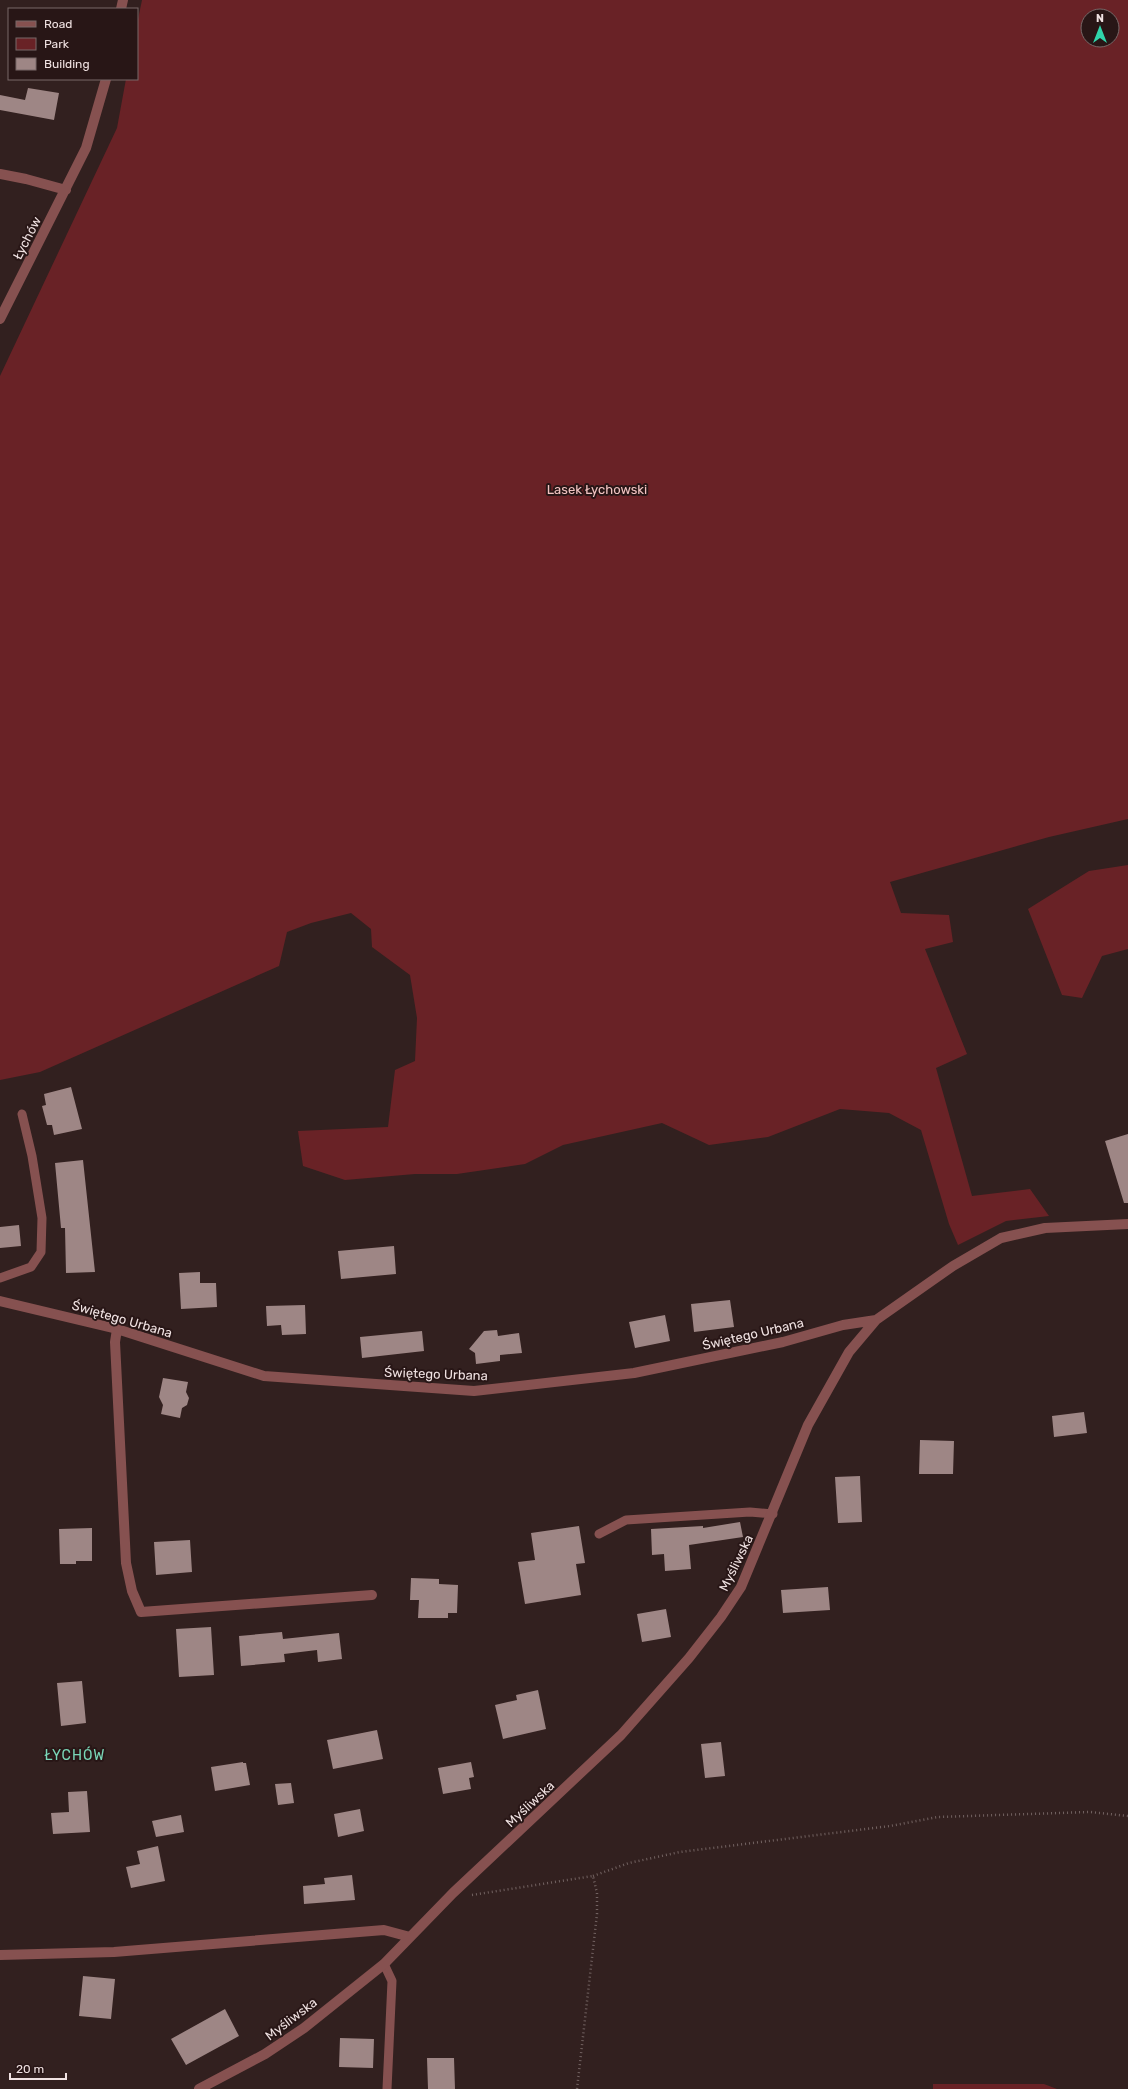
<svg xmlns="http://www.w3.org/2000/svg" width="1128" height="2089" font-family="Rubik,sans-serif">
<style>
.green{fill:#692226;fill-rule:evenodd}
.building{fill:#9e8685}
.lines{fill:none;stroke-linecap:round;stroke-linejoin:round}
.path{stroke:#726261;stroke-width:2.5;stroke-dasharray:1 3;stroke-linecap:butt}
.lane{stroke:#865150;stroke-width:9}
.street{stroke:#865150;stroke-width:10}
.labels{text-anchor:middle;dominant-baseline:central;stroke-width:4;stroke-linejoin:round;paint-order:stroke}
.street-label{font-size:13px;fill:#f0e2e2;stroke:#281616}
.park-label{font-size:13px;fill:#f2c4c2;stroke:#281616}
.neighbourhood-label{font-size:14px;letter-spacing:1px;fill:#7ad7b8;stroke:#281616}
</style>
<rect width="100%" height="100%" fill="#32201f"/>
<path class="green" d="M 142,0 L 1128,0 L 1128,819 L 1049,837 L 890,882 L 901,913 L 949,915 L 953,942 L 925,949 L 967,1054 L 936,1068 L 972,1196 L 1030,1189 L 1049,1216 L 1006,1221 L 958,1245 L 949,1224 L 921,1130 L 889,1113 L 840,1109 L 768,1137 L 709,1145 L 662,1123 L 563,1145 L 525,1164 L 457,1174 L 415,1174 L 345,1180 L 303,1166 L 298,1131 L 388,1127 L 395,1070 L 415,1061 L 417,1018 L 410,975 L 372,947 L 371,929 L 351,913 L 311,923 L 287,932 L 279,966 L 40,1072 L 0,1080 L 0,376 L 117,128 L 126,79 L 137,79 L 137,24 ZM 1088,16 L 1112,16 L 1112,40 L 1088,40 Z
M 1128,865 L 1128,949 L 1102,956 L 1082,998 L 1062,995 L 1028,909 L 1089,871 Z
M 933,2084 L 1044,2084 L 1057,2089 L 933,2089 Z"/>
<path class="building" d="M 28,88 L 59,93 L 54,120 L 0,110 L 0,95 L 25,100 Z
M 71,1087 L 82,1129 L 54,1135 L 52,1125 L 47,1125 L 42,1106 L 46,1105 L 44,1094 Z
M 1128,1134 L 1128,1203 L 1124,1203 L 1105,1141 Z
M 83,1160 L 95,1272 L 66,1273 L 65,1228 L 61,1228 L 55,1163 Z
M 19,1225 L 21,1246 L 0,1248 L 0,1227 Z
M 394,1246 L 396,1274 L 341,1279 L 338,1251 Z
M 200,1272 L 200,1283 L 216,1283 L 217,1307 L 181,1309 L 179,1273 Z
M 730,1300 L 734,1327 L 694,1332 L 691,1304 Z
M 305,1305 L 306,1334 L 282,1335 L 281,1325 L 267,1326 L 266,1306 Z
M 665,1315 L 670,1341 L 635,1348 L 629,1322 Z
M 497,1330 L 498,1336 L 519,1333 L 522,1353 L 500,1355 L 500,1361 L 476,1364 L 475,1353 L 469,1349 L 484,1331 Z
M 422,1331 L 424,1351 L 362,1358 L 360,1337 Z
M 163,1378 L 188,1382 L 186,1392 L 189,1398 L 187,1405 L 182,1408 L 180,1418 L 161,1414 L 163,1405 L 159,1397 Z
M 1084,1412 L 1087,1433 L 1054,1437 L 1052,1416 Z
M 920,1440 L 954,1441 L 953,1474 L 919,1474 Z
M 860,1476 L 862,1522 L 838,1523 L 835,1477 Z
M 740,1522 L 743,1537 L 689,1545 L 691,1569 L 665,1571 L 664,1554 L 652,1555 L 651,1529 L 703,1526 L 703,1528 Z
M 579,1526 L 585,1563 L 576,1564 L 581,1595 L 525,1604 L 518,1562 L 535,1560 L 531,1533 Z
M 92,1528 L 92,1561 L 76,1561 L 76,1564 L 60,1564 L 59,1529 Z
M 190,1540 L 192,1572 L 156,1575 L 154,1542 Z
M 411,1578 L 439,1579 L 439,1584 L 458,1585 L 457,1613 L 448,1613 L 448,1618 L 418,1618 L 419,1600 L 410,1600 Z
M 828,1587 L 830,1610 L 783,1613 L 781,1590 Z
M 666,1609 L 671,1637 L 642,1642 L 637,1614 Z
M 211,1627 L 214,1675 L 179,1677 L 176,1629 Z
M 282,1632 L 283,1639 L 339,1633 L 342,1659 L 318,1662 L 317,1650 L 284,1654 L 285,1662 L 241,1666 L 239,1636 Z
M 82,1681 L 86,1723 L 61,1726 L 57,1683 Z
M 538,1690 L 546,1729 L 503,1739 L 495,1705 L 517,1700 L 516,1695 Z
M 377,1730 L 383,1759 L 333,1769 L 327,1740 Z
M 721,1742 L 725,1776 L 705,1778 L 701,1744 Z
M 243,1762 L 243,1763 L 246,1763 L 250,1785 L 215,1791 L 211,1767 Z
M 471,1762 L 474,1777 L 469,1778 L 471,1789 L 443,1794 L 438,1768 Z
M 291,1783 L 294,1803 L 278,1805 L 275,1784 Z
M 87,1791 L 90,1832 L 53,1834 L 51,1813 L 69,1812 L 68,1792 Z
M 360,1809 L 364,1831 L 338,1837 L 334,1814 Z
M 181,1815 L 184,1832 L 156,1837 L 152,1821 Z
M 158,1846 L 165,1881 L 131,1888 L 126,1867 L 140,1864 L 137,1851 Z
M 352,1875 L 355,1900 L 304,1904 L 303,1886 L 325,1884 L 324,1878 Z
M 83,1976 L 115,1979 L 111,2019 L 79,2016 Z
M 225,2009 L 239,2036 L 186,2065 L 171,2039 Z
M 340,2038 L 374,2039 L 373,2068 L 339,2067 Z
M 427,2058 L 454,2058 L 455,2089 L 428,2089 Z"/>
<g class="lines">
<path class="path" d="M 593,1876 L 629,1863 L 680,1852 L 890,1826 L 938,1817 L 1090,1812 L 1128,1816
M 472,1895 L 593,1876 L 597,1893 L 597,1914 L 577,2089"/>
<path class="lane" d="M 0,1278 L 31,1267 L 41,1252 L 42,1218 L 32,1156 L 22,1114
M 599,1534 L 626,1520 L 750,1512 L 773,1514
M 384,1964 L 392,1981 L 387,2089"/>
<path class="street" d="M 121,9 L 123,0
M 0,174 L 26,179 L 66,190
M 0,319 L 86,148 L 106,79
M 0,1301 L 117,1329 L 264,1376 L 474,1391 L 634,1373 L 783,1342 L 843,1325 L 876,1320
M 117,1329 L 115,1342 L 126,1563 L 132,1591 L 141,1612 L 372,1595
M 0,1955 L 114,1952 L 384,1930 L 410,1937
M 199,2089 L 265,2054 L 304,2028 L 384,1964 L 453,1893 L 621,1735 L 689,1658 L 721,1617 L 741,1587 L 808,1425 L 849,1352 L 876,1320 L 953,1266 L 1001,1238 L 1045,1228 L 1128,1224"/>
</g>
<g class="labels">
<g class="street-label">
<text transform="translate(27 238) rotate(-63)">Łychów</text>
<text transform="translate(122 1319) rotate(16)">Świętego Urbana</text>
<text transform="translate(753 1334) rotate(-13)">Świętego Urbana</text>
<text transform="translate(436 1374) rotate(2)">Świętego Urbana</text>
<text transform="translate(736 1563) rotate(-64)">Myśliwska</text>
<text transform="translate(530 1804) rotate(-43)">Myśliwska</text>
<text transform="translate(291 2019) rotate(-37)">Myśliwska</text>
</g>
<g class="park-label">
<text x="597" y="489">Lasek Łychowski</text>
</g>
<g class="neighbourhood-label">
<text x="75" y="1755">ŁYCHÓW</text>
</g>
</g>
<rect x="8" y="8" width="130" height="72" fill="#281616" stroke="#786868"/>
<rect x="16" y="21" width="20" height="6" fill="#865150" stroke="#786868"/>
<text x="44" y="28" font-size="12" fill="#f0e2e2">Road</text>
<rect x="16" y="38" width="20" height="12" fill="#692226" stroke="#786868"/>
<text x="44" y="48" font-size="12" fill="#f0e2e2">Park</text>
<rect x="16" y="58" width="20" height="12" fill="#9e8685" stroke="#786868"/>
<text x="44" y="68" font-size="12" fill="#f0e2e2">Building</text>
<g transform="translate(1100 28)"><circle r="19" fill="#281616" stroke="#786868"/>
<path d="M0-3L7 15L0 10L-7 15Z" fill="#30d4aa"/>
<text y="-6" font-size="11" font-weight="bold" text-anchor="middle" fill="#f0e2e2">N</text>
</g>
<path d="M10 2073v6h56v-6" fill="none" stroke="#f0e2e2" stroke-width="2"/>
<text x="16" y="2073" font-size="12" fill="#f0e2e2" stroke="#281616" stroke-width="3" paint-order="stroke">20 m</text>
</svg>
